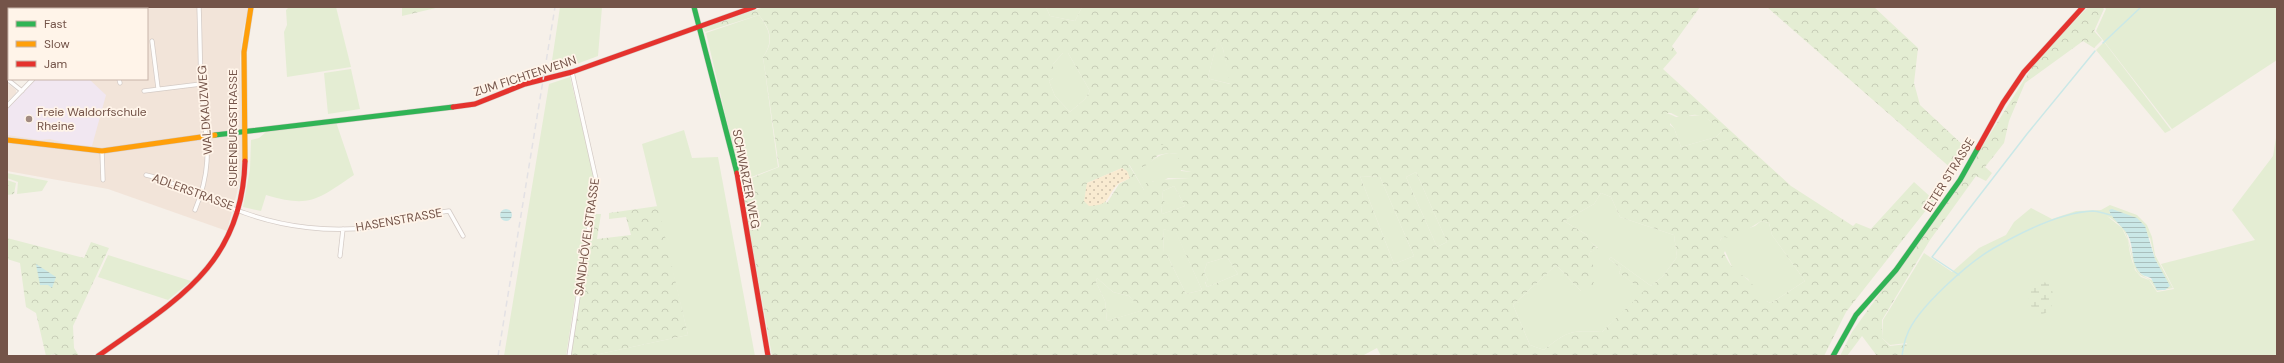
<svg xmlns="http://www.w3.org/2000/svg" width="2284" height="363" font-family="'DM Sans',sans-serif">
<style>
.residential{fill:#f2e4d9}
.education{fill:#f1e7f1}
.green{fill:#e4edd3;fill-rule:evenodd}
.forest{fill:url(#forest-crowns);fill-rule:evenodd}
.wetland{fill:url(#wetland-marsh)}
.sand{fill:url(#sand-dots)}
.water{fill:url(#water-rules)}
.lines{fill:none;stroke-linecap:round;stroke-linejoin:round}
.stream{stroke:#cae8e7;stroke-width:1.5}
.street-casing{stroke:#d4cbc6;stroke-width:5}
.fast-casing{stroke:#d5cbc6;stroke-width:6}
.slow-casing{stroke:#d5cbc6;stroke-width:6}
.jam-casing{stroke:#d5cbc6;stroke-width:6}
.street{stroke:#fefdfc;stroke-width:3.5}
.fast{stroke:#30b455;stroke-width:5}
.slow{stroke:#ff9f0a;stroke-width:5}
.jam{stroke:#e5322d;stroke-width:5}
.rail{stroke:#e3e1e4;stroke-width:1.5;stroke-dasharray:6 4;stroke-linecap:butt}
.poi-dot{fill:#a28b81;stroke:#fff4e9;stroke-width:1.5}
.labels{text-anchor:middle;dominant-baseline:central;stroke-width:3.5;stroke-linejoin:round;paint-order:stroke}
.street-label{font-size:12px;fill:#745449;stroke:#fff4e9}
.poi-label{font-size:12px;fill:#745449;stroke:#fff4e9;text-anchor:start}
</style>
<defs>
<pattern id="forest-crowns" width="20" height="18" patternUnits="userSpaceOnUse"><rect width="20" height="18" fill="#e4edd3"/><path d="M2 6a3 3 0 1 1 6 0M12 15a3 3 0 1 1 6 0" fill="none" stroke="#c7cdb7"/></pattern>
<pattern id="wetland-marsh" width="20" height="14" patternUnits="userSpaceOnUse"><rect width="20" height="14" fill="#e4edd3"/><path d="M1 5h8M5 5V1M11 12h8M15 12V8" fill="none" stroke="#c7cdb7"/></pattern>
<pattern id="sand-dots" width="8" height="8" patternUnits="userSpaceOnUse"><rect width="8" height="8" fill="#f9ebd1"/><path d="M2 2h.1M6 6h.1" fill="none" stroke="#cec1ac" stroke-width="1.8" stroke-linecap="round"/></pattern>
<pattern id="water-rules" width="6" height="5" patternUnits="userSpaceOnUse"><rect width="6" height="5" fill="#cae8e7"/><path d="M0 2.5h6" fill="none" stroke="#a9bfbd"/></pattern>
</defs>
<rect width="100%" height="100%" fill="#f6f0e9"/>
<path class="residential" d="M 99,7 L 249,7 L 243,31 L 240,58 L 243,169 L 227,231 L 108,189 L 7,171 L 7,109 L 36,79 L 147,79 L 147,9 L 97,9 Z
M 7,83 L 16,90 L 16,93 L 7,102 Z"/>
<path class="education" d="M 36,79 L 89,79 L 106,95 L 92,146 L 69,144 L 50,139 L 40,140 L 7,135 L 7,109 Z"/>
<path class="green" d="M 15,7 L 77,7 L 77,9 L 9,9 L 9,75 L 7,74 L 7,10 Z
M 289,7 L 336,7 L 351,67 L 287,77 L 284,32 L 287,25 L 286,10 Z
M 560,7 L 602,7 L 598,56 L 550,74 Z
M 1046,7 L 1082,7 L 1075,21 L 1050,16 Z
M 2104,7 L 2277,7 L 2277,60 L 2172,129 L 2096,31 L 2106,9 Z
M 759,15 C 770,30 774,41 763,57 L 778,167 L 741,181 L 706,33 Z
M 1218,38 L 1223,49 L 1231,84 L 1210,79 L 1208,77 Z
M 2104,42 L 2108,47 L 2171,130 L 2165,133 L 2096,50 Z
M 1063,53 L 1068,53 L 1090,91 L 1085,99 L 1070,112 L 1055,96 L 1049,81 L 1053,78 L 1053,64 Z
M 351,69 L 360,109 L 328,114 L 324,73 Z
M 570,77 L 594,176 L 566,356 L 504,356 L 549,84 Z
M 1667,113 L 1676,117 L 1702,115 L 1723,130 L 1716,137 L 1681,147 L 1674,128 L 1665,117 Z
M 336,122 L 354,175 C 317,200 310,208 266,195 L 261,211 L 243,207 L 250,169 L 251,140 L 259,138 L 266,132 Z
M 684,130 L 692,158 L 718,157 L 755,356 L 590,356 L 688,335 L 642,144 Z
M 2277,132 L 2277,355 L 2275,356 L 1902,356 L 1907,343 L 1890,345 L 1882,338 L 1883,320 L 1924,253 L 1952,272 L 1979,248 L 2006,235 L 2014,222 L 2031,208 L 2052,219 L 2076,211 L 2101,210 L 2110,205 L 2137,215 L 2147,225 L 2152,237 L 2155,255 L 2173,288 L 2157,291 C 2155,288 2151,281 2148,279 C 2143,276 2139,276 2136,270 C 2124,249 2136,232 2107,216 L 2122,228 L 2128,241 L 2135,270 L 2141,277 L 2149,280 L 2157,292 L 2174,289 L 2161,264 L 2255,240 L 2232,210 L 2273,156 ZM 2124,227 L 2150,238 L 2155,259 L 2170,287 C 2161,283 2148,280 2141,274 C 2134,269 2129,238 2124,227 Z
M 1169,153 L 1179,154 L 1181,171 L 1192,172 L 1191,179 L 1168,178 L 1161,182 L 1153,181 L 1144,190 L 1129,164 C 1155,168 1148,157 1169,153 Z
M 1416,172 L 1447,242 L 1437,247 L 1406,177 Z
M 7,173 L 48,181 L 42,191 L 17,194 L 18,182 L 7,178 Z
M 1360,176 L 1380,177 L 1414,256 L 1394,264 Z
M 1174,186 L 1185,206 L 1162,214 L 1161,207 L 1166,203 L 1162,200 L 1163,191 Z
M 1601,193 L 1611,197 L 1620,217 L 1674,235 L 1677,257 L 1663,276 L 1651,286 L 1611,257 L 1609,259 L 1621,268 L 1619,273 L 1645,291 L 1602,332 C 1572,330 1567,331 1544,350 L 1530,345 L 1513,305 L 1556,265 L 1581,291 L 1590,252 L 1598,248 L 1588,240 L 1587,235 L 1564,221 L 1594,204 Z
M 1761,221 L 1769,223 L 1772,235 L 1805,281 L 1771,303 L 1760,299 L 1748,279 L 1734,271 L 1720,240 L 1723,237 L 1755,226 Z
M 1163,229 L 1176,232 L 1202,290 L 1186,294 L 1167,255 L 1164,254 Z
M 108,255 L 191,281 L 168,300 L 98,277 Z
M 1227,257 L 1238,274 L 1207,287 L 1205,281 L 1208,280 L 1204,272 L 1207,263 Z
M 1097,278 L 1113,292 L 1129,296 L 1144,310 L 1107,321 L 1105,301 L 1096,282 Z
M 1004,350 L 1009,350 L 1011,356 L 986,356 Z"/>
<path class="forest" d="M 402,7 L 440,7 L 402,16 Z
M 764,7 L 1046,7 L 1050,16 L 1075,21 L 1082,7 L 1700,7 L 1672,46 L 1677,53 L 1663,69 L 1791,186 L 1853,226 L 1856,223 L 1871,229 L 1914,182 L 1934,200 L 1846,312 L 1824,356 L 1381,356 L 1377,348 L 1362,356 L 1011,356 L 1009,351 L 1004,350 L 986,356 L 772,356 L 741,182 L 779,167 L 763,57 C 775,41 770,29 759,15 L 705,32 L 703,28 ZM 1218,39 L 1223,49 L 1230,84 L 1210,79 L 1208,77 ZM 1063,53 L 1068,53 L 1090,91 L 1085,99 L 1070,112 L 1055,96 L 1049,81 L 1053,78 L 1053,64 ZM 1667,113 L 1671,113 L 1683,119 C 1699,108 1710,121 1722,131 L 1716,137 L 1681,147 L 1674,128 L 1670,125 L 1670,119 L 1666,117 ZM 1169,153 L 1178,154 L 1178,160 L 1174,163 L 1176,169 L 1191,172 L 1191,179 C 1176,179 1161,178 1146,183 L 1144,190 L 1129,165 L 1143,167 L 1150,163 L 1158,155 ZM 1122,168 L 1130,178 L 1119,184 L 1107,203 L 1087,183 ZM 1416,172 L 1447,242 L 1437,247 L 1406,177 ZM 1360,176 L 1380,177 L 1414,256 L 1394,264 ZM 1174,186 L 1185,206 L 1162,214 L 1161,207 L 1167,203 L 1162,200 L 1163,191 ZM 1601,193 L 1611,197 L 1620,217 L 1674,235 L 1677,257 L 1663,276 L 1651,286 L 1611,257 L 1609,259 L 1621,268 L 1619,273 L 1644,291 L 1602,332 C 1572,330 1567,331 1544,350 L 1530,345 L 1513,305 L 1556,265 L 1581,291 L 1593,286 L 1596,269 L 1589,259 L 1590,252 L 1598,249 L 1589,240 L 1587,235 L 1564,221 L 1594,204 ZM 1761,221 L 1769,223 L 1772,235 L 1805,281 L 1771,303 C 1753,296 1759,288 1747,279 C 1734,268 1732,270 1724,253 L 1727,247 L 1720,240 L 1723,237 L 1734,238 ZM 1163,229 L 1176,233 L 1202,290 L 1186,294 L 1167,255 L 1164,253 ZM 1227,257 L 1238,274 L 1207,287 L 1205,282 L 1208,280 L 1204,272 L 1207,263 ZM 1097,278 L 1113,292 L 1129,296 L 1143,310 L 1107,321 L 1105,301 L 1096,282 Z
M 1767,7 L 1874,7 L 1918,48 L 1914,83 L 1920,105 L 1966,148 L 1953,170 Z
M 2088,7 L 2102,7 L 2104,9 L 2094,31 L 2102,40 L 2094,48 L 2083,41 L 2025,83 L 2009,121 L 2004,143 L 1985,167 L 1992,173 L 1986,181 L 1976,176 L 1930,240 L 1882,320 L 1882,338 L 1890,346 L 1907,344 L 1902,356 L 1877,356 L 1862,336 L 1847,356 L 1840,356 L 1852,332 L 1958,185 L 2034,64 Z
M 7,180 L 16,183 L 14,194 L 7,195 Z
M 658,206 L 688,335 L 590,356 L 570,356 L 593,214 L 601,214 L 597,239 L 631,235 L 626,217 L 609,219 L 609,213 Z
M 7,238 L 84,258 L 91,242 L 109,248 L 73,326 L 74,348 L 79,356 L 54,356 L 55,354 L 46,356 L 36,313 L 26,307 L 20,263 L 7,259 Z"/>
<path class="wetland" d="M 1162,131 L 1166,134 L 1163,145 L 1160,145 L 1158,142 Z
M 2040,281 L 2050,284 C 2055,294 2055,311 2042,314 L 2033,310 C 2027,298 2025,285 2040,281 Z"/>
<path class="sand" d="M 1122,168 L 1127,171 L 1130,178 C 1127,180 1121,182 1118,184 C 1105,197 1112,205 1089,206 L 1084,201 L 1087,183 Z"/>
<path class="water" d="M 2112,209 L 2137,218 L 2145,226 L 2155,259 L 2170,286 L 2165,290 L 2157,290 L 2151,278 C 2145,276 2141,275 2138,270 C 2132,263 2133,249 2130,240 C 2126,227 2113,222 2109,210 Z
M500 215a6 6 0 1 1 12 0a6 6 0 1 1-12 0Z
M 36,264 L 56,277 L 52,288 L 48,285 L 40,285 Z"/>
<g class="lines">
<path class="stream" d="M 2103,43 L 2141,7
M 1959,275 L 1932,257 L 2027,134 L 2095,51
M 1902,356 C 1903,349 1904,342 1907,335 C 1916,309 1969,262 1994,248 C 2020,233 2062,212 2093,211 C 2098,211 2105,214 2111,215"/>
<defs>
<path id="street" d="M 102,9 L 104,7
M 152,41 L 158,88
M 7,79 L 22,91
M 119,79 L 120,83
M 144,91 L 201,84
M 7,106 L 33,79
M 102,151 L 103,180
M 146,175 C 180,183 212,202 245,213 C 284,227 331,233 372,227 C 398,223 423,214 449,211 L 463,236
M 195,210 C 216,159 204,135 201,84 C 200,58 200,33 199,7
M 340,256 L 343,229
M 569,356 L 596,179 L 572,72"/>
<path id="fast" d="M 694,7 L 737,173
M 215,135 L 453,107
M 1833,356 L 1856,315 L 1896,270 L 1960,180 L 1978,148"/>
<path id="slow" d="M 7,140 L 102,151 L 215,135
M 245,161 L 244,52 L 251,7"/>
<path id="jam" d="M 453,107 L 475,104 L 525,84 L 572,72 L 754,7
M 1978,148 L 2003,103 L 2024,72 L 2083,7
M 737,173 L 768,356
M 98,356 C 175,301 242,266 245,161"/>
</defs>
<use href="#street" class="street-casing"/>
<use href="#fast" class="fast-casing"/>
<use href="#slow" class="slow-casing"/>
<use href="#jam" class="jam-casing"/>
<use href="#street" class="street"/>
<use href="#fast" class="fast"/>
<use href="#slow" class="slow"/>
<use href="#jam" class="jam"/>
<path class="rail" d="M 498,356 L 555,7"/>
</g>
<circle class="poi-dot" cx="29" cy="119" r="4"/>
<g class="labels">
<g class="street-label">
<text transform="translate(525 76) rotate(-18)">ZUM FICHTENVENN</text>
<text transform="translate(205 110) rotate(-94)">WALDKAUZWEG</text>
<text transform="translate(233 128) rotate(-90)">SURENBURGSTRASSE</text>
<text transform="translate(1949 175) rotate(-58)">ELTER STRASSE</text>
<text transform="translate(746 179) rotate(79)">SCHWARZER WEG</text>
<text transform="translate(193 192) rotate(20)">ADLERSTRASSE</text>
<text transform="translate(399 220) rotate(-10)">HASENSTRASSE</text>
<text transform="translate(587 237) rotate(-82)">SANDHÖVELSTRASSE</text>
</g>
<g class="poi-label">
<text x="37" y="112">Freie Waldorfschule<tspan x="37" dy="14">Rheine</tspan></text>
</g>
</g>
<rect width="2284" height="363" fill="none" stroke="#745449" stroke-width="16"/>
<rect x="8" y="8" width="140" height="72" fill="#fff4e9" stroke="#c7b4a9"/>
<rect x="16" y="21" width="20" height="6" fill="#30b455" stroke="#c7b4a9"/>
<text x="44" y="28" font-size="12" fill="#745449">Fast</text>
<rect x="16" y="41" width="20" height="6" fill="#ff9f0a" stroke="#c7b4a9"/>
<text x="44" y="48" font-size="12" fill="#745449">Slow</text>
<rect x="16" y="61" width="20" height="6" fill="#e5322d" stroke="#c7b4a9"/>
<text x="44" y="68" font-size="12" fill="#745449">Jam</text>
</svg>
